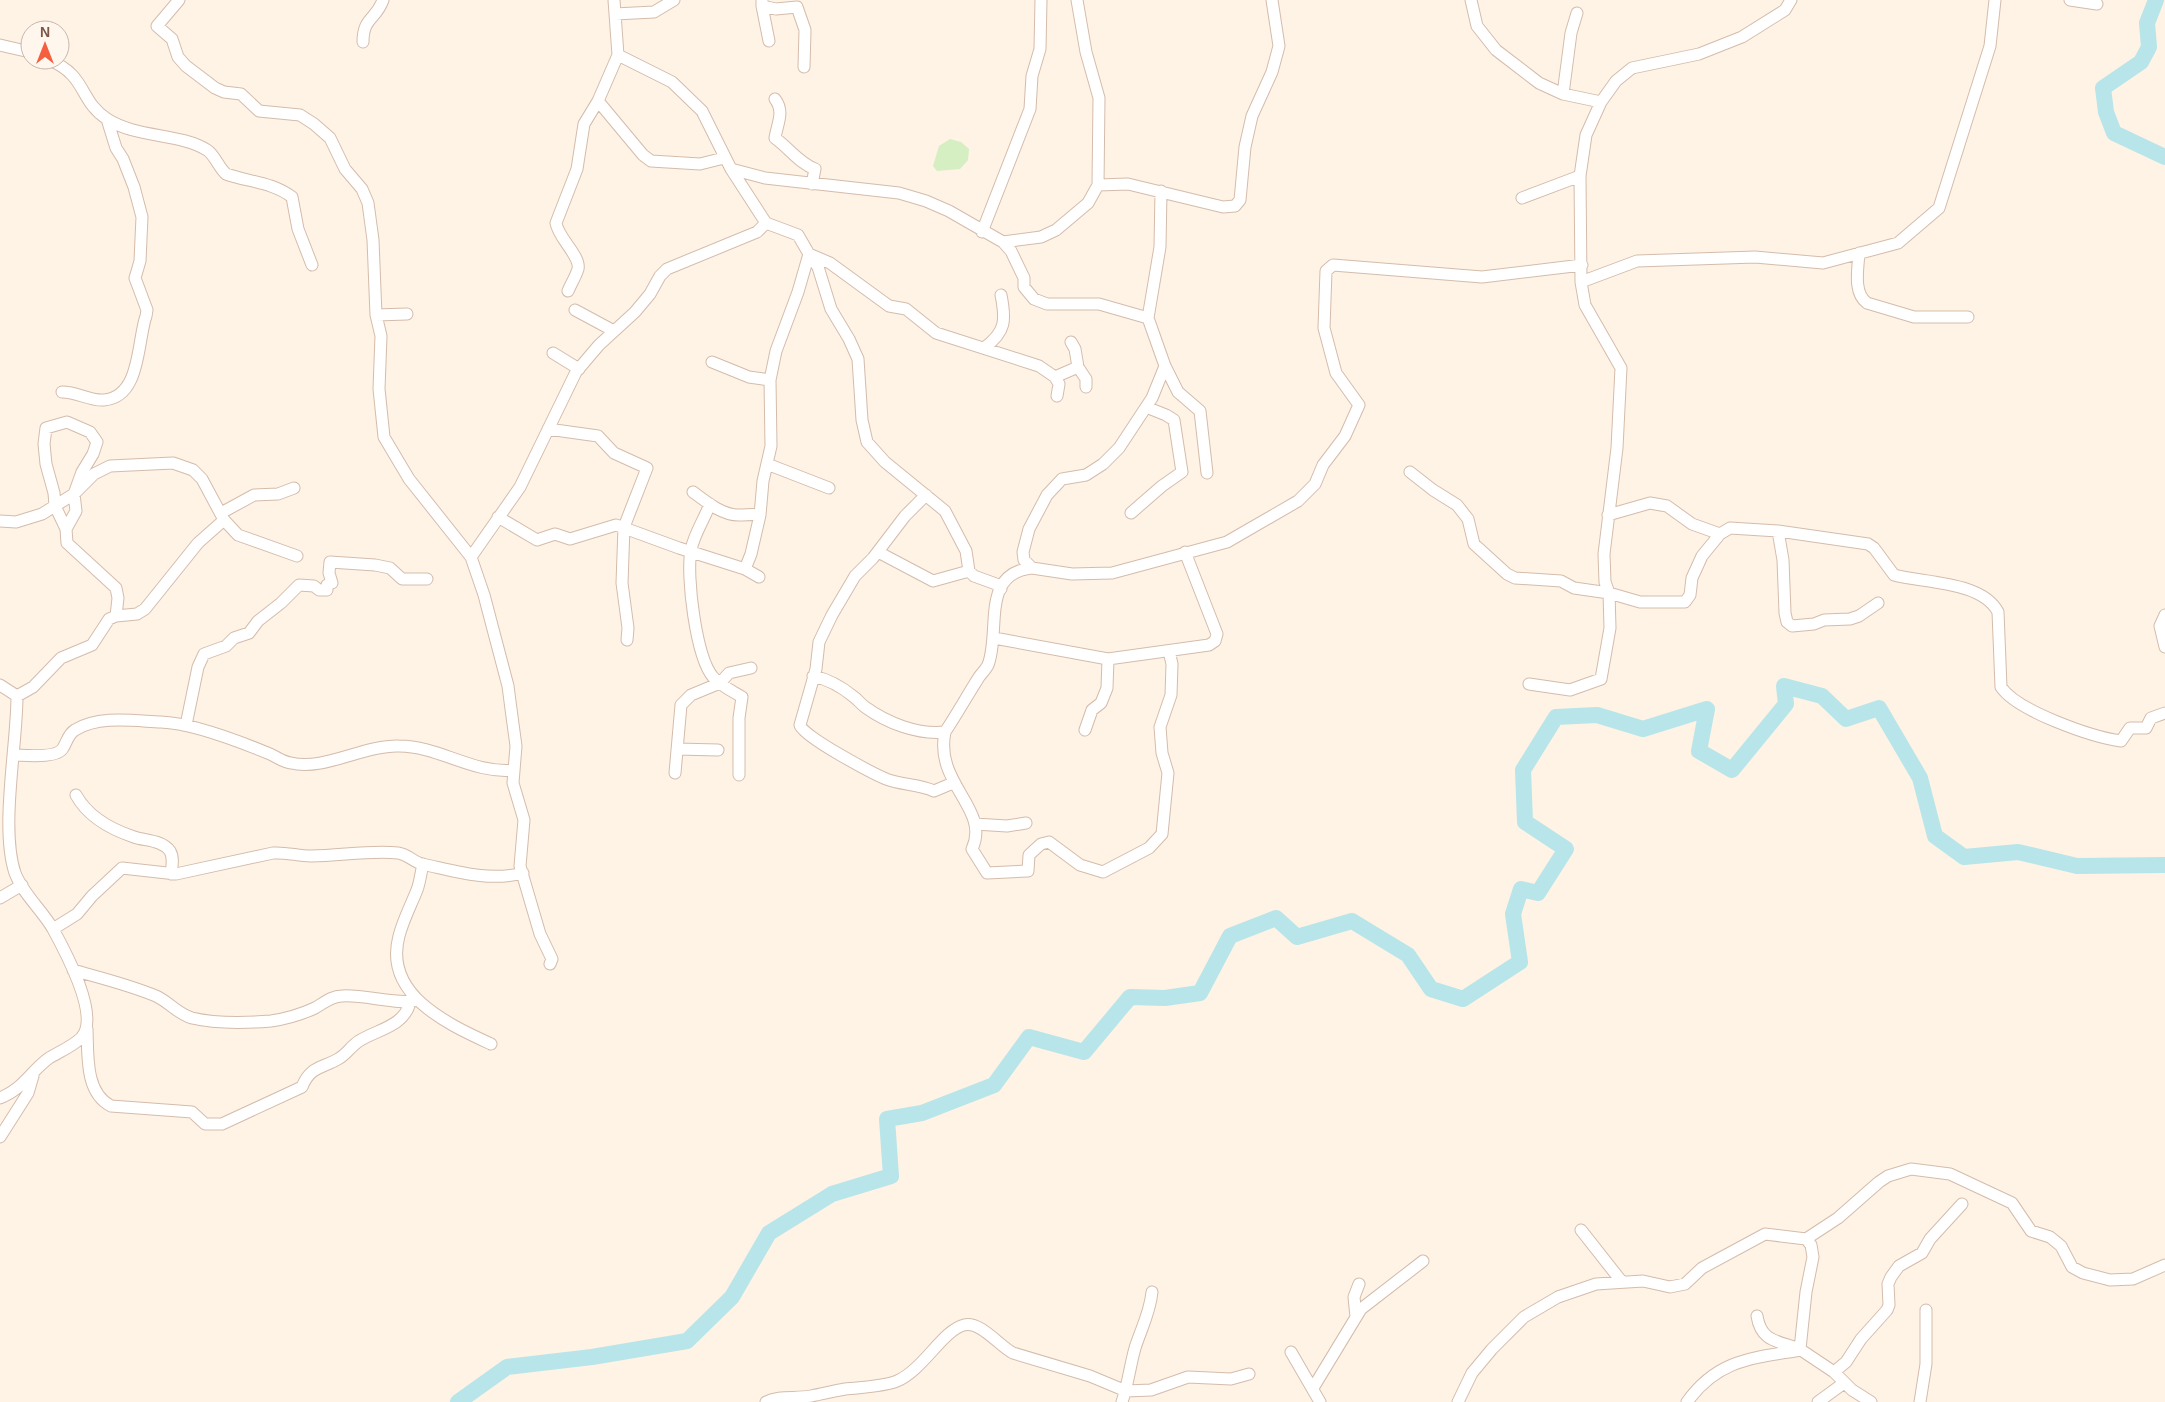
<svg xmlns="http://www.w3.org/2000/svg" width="2165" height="1402" font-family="Helvetica,sans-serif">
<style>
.green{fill:#d5eec2}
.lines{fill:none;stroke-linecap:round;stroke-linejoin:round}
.river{stroke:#b7e5ea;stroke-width:16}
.minor-casing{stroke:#d4bcac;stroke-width:13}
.minor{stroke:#fff;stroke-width:11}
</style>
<rect width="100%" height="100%" fill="#fef3e5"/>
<path class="green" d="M 950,139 L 961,142 L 969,149 L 968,160 L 960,169 L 937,171 L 933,166 L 939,146 Z"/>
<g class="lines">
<path class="river" d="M 2156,0 L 2147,23 L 2149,47 L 2141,62 L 2103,88 L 2106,112 L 2114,133 L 2165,157
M 458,1402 L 507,1367 L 592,1357 L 687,1341 L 732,1297 L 769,1233 L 832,1194 L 891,1176 L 887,1119 L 922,1113 L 994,1085 L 1029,1037 L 1084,1052 L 1130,997 L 1165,998 L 1200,993 L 1230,936 L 1276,918 L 1297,937 L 1352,921 L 1408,955 L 1431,989 L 1463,999 L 1520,962 L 1513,914 L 1521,889 L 1538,893 L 1566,849 L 1525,822 L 1523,770 L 1556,717 L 1597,715 L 1643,729 L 1707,709 L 1699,751 L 1732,770 L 1786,704 L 1784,686 L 1822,696 L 1846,719 L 1879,708 L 1920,778 L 1935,836 L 1964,857 L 2018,852 L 2077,866 L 2165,865"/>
<defs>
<path id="minor" d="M 179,0 L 157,26 L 172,39 L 178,57 L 186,66 L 215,88 L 224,92 L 241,94 L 259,111 L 300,115 L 314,124 L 330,138 L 345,169 L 362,189 L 368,203 L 373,240 L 376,315 L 381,336 L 379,389 L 384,437 L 409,479 L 471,557 L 484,595 L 508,686 L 511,709 L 516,746 L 513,783 L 524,820 L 520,866 L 540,934 L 552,959 L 550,964
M 614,0 L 618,55 L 672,82 L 702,111 L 731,169 L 765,178 L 899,193 L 926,201 L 949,211 L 1003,242 L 1041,237 L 1056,230 L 1088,203 L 1098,185 L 1099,98 L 1086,52 L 1077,0
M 762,0 L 762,6 L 776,9 L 797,7 L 805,30 L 804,67
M 1471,0 L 1477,26 L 1496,50 L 1539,83 L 1563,94 L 1601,102
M 1791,0 L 1785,10 L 1742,37 L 1699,54 L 1632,68 L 1616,81 L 1601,102 L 1586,135 L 1580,176 L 1581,282 L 1637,261 L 1755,257 L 1823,263 L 1898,243 L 1939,208 L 1990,46 L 1995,0
M 2070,0 L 2097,4
M 762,6 L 769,41
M 615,14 L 654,12 L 674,0
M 363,42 C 363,17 376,20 383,0
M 0,45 L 30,52
M 618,55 L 598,101 L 643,155 L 651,161 L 700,164 L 724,158
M 49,60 C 87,75 79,101 107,119 C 136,138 180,133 207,150 C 215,155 218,167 226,174 C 249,182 272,182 292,197 L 298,229 L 312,265
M 1563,94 L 1571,33 L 1577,13
M 775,99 C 785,112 777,124 775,138 C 790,149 799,163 815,169 L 812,184
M 1098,185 L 1128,184 L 1223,207 L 1235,206 L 1240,200 L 1245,147 L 1252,116 L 1272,72 L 1279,46 L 1272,0
M 1522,198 L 1580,176
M 982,232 L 1030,109 L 1032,76 L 1040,49 L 1041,0
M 1003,242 L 1011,251 L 1024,278 L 1024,287 L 1034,299 L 1047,304 L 1099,304 L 1148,318 L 1165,366 L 1178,392 L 1200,411 L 1207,473
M 1859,253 C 1858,269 1853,293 1867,303 L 1914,317 L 1968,317
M 809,254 L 818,267 L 831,309 L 849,339 L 858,359 L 862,420 L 867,442 L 885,462 L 945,511 L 966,551 L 969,571 L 974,576 L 996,584 L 1001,589
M 809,254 L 830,263 L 889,306 L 906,309 L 936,333 L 1039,366 L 1055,377 L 1059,384 L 1057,396
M 1581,282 L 1585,305 L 1621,368 L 1617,448 L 1604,554 L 1605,582 L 1609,593 L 1640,602 L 1685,602 L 1690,595 L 1692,578 L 1702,556 L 1720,534 L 1730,528 L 1778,531 L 1868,544 L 1874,548 L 1894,575 C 1923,583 1982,581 1998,612 L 2001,687 C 2017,711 2092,737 2121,741 L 2130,728 L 2146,728 L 2151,718 L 2165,713
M 568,291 C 571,284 576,276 578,269 C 581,256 558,238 556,223 L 577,169 L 584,124 L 598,101
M 575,310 L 614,331
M 376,315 L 407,314
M 1148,318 L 1160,247 L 1161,191
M 1071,342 L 1075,349 L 1078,367
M 984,348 C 1006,332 1006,320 1001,295
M 553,353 L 579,369
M 712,362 L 749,377 L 770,380
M 1165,366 L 1152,398 L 1119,448 L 1103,464 L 1086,475 L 1062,479 L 1047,495 L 1029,529 L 1023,552 L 1024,560 L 1032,568 L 1072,574 L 1112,573 L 1227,542 L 1298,501 L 1315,484 L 1323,465 L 1345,436 L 1359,405 L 1336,373 L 1324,328 L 1326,271 L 1333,265 L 1482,277 L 1582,265
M 1055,377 L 1078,367 L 1086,379 L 1086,387
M 62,392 C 78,392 89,401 104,400 C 141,397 137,342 146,316 L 147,310 L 135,278 L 140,261 L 142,217 L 134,187 L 123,159 L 116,148 L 107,119
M 548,429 L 598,436 L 614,453 L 647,468 L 624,527 L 622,583 L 628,628 L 627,640
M 767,464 L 829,488
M 1410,472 L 1433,490 L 1457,505 L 1468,519 L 1474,544 L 1507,574 L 1515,578 L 1561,581 L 1574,588 L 1609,593 L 1610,628 L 1601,679 L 1570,690 L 1529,684
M 693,492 C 705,501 723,516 740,515 C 747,515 752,514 760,515 L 763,481 L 771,446 L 770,380 L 776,351 L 798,292 L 809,254 L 798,235 L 766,223
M 926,495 L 905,516 L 873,558 L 855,576 L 832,615 L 819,642 L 816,669 L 800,725 C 802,736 872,773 886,779 C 901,785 919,784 934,791 L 953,783
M 710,504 C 704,520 694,534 691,550 C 686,576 696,657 713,677 C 721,686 732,691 742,697 L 739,718 L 739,775
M 221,513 L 254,495 L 278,494 L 294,488
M 1131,513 L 1162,486 L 1182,472 L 1174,420 L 1166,415 L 1146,407
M 1608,515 L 1650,503 L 1667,506 L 1692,524 L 1720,534
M 498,517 L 537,540 L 555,534 L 570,539 L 616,525 L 679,548 L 745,569 L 759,577
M 0,521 L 16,522 L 42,514 L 74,494 L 94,474 L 110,466 L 173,463 L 193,470 L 202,479 L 224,520 L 238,535 L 297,556
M 1778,531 L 1783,560 L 1785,613 L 1787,622 L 1792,626 L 1814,624 L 1824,620 L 1850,619 L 1859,616 L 1878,603
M 878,552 L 933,581 L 969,571
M 471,557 L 520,487 L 576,372 L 599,345 L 635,312 L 650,294 L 660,276 L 667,269 L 757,232 L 766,223 L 731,169
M 1032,568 C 980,573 1001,632 988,665 C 986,669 982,673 979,677 C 967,696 957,714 945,732 C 934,784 991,809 972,849 L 987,873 L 1028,871 L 1029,855 L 1041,844 L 1049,842 L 1080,865 L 1103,872 L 1149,848 L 1162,834 L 1168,773 L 1162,753 L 1160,727 L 1171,695 L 1172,664 L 1169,651
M 745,569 L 751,554 L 760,515
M 2165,615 L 2160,626 L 2165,647
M 116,616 L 137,614 L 145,609 L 198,543 L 224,520
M 994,638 L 1108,659 L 1209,645 L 1215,641 L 1217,634 L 1185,552
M 813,676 C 827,679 842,687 854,697 C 858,700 861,704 865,707 C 887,723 918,735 945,732
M 0,685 L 17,696 C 17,746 0,828 15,873 C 23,894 42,910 53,929 C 65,951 101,1017 81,1038 C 73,1046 59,1052 49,1058 C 30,1072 23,1089 0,1098
M 17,696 L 33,687 L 61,658 L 92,645 L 109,619 L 116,616 L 118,598 L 116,588 L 67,543 L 66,529 L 55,506 L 54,493 L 46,464 L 44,444 L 46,428 L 67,422 L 90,432 L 97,442 L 93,454 L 82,472 L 74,494 L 76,511 L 66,529
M 186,725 L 198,667 L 204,654 L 226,646 L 234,638 L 249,633 L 258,621 L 281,603 L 299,585 L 314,586 L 319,590 L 327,590 L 327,585 L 332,583 L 329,573 L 330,562 L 375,565 L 390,568 L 402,579 L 427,579
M 1085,730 L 1092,710 L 1101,703 L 1107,688 L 1108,659
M 677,749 L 718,750
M 13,755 C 24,755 57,759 63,748 C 67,742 68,734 75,730 C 99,715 135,721 161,722 C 192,723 241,742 270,754 C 277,757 283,762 291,763 C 324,771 364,745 399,746 C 439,746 473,774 513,770
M 675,773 L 681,705 L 691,695 L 720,683 L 729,673 L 751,668
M 76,795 C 88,817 110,829 134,837 C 146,841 162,840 170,851 C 174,858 172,866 171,874
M 975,824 L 1007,826 L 1026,823
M 423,864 C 421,872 420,882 417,890 C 411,905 403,920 399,936 C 383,995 448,1024 491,1044
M 0,898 L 22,885
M 53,929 L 77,914 L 92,896 L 122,868 L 176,874 L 273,853 C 286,852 298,856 311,856 C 340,856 369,850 398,853 C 407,854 414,862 422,864 C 455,871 488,882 523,873
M 73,970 C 101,978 130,985 156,996 C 169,1002 178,1014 192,1018 C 217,1024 246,1023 271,1021 C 285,1019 302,1014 315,1008 C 324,1003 331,996 342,996 C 362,994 403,1006 416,1000
M 87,1029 C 88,1055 85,1093 111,1106 L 192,1112 L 205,1124 L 222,1124 L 302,1087 C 310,1066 323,1068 338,1059 C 346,1055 351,1046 359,1041 C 378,1029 403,1027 410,1003
M 0,1137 L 28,1093 L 33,1076
M 1581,1230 L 1622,1282
M 1757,1316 C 1761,1342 1778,1341 1800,1349
M 1356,1317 L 1354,1297 L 1359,1284
M 1800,1349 L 1806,1292 L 1813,1257 L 1811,1245 L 1806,1239
M 1291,1352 L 1320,1402
M 1834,1372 L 1846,1362 L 1861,1339 L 1887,1310 L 1889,1305 L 1888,1284 L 1891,1277 L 1899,1266 L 1922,1253 L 1930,1239 L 1962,1204
M 1313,1388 L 1361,1309 L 1423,1261
M 766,1402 C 779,1395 796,1399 811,1396 C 822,1394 833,1391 845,1389 C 861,1387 882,1387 897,1381 C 923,1370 943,1330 964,1325 C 981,1321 999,1346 1013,1353 L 1090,1376 L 1126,1391 L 1151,1390 L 1188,1377 L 1231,1379 L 1249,1374
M 1122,1402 C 1128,1384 1130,1366 1135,1348 C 1141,1329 1150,1313 1152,1292
M 1458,1402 L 1472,1373 L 1492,1349 L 1524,1317 L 1558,1297 L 1596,1284 L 1643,1281 L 1670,1287 L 1685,1284 L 1702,1268 L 1765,1234 L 1806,1239 L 1838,1218 L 1879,1182 L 1888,1176 L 1911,1169 L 1950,1174 L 2012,1203 L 2031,1231 L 2050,1237 L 2061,1246 L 2072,1267 L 2083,1273 L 2110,1280 L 2133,1279 L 2165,1265
M 1687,1402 C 1718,1359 1753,1358 1801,1350 L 1834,1372 L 1852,1390 L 1871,1402
M 1818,1402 L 1844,1383
M 1920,1402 L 1926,1364 L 1926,1310"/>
</defs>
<use href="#minor" class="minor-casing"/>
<use href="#minor" class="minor"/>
</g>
<g transform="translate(45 45)"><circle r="24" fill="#fff7ed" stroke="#cab7ab"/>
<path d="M0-4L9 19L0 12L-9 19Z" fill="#f45f3f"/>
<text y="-8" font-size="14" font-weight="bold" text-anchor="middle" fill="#7a5747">N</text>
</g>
</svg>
